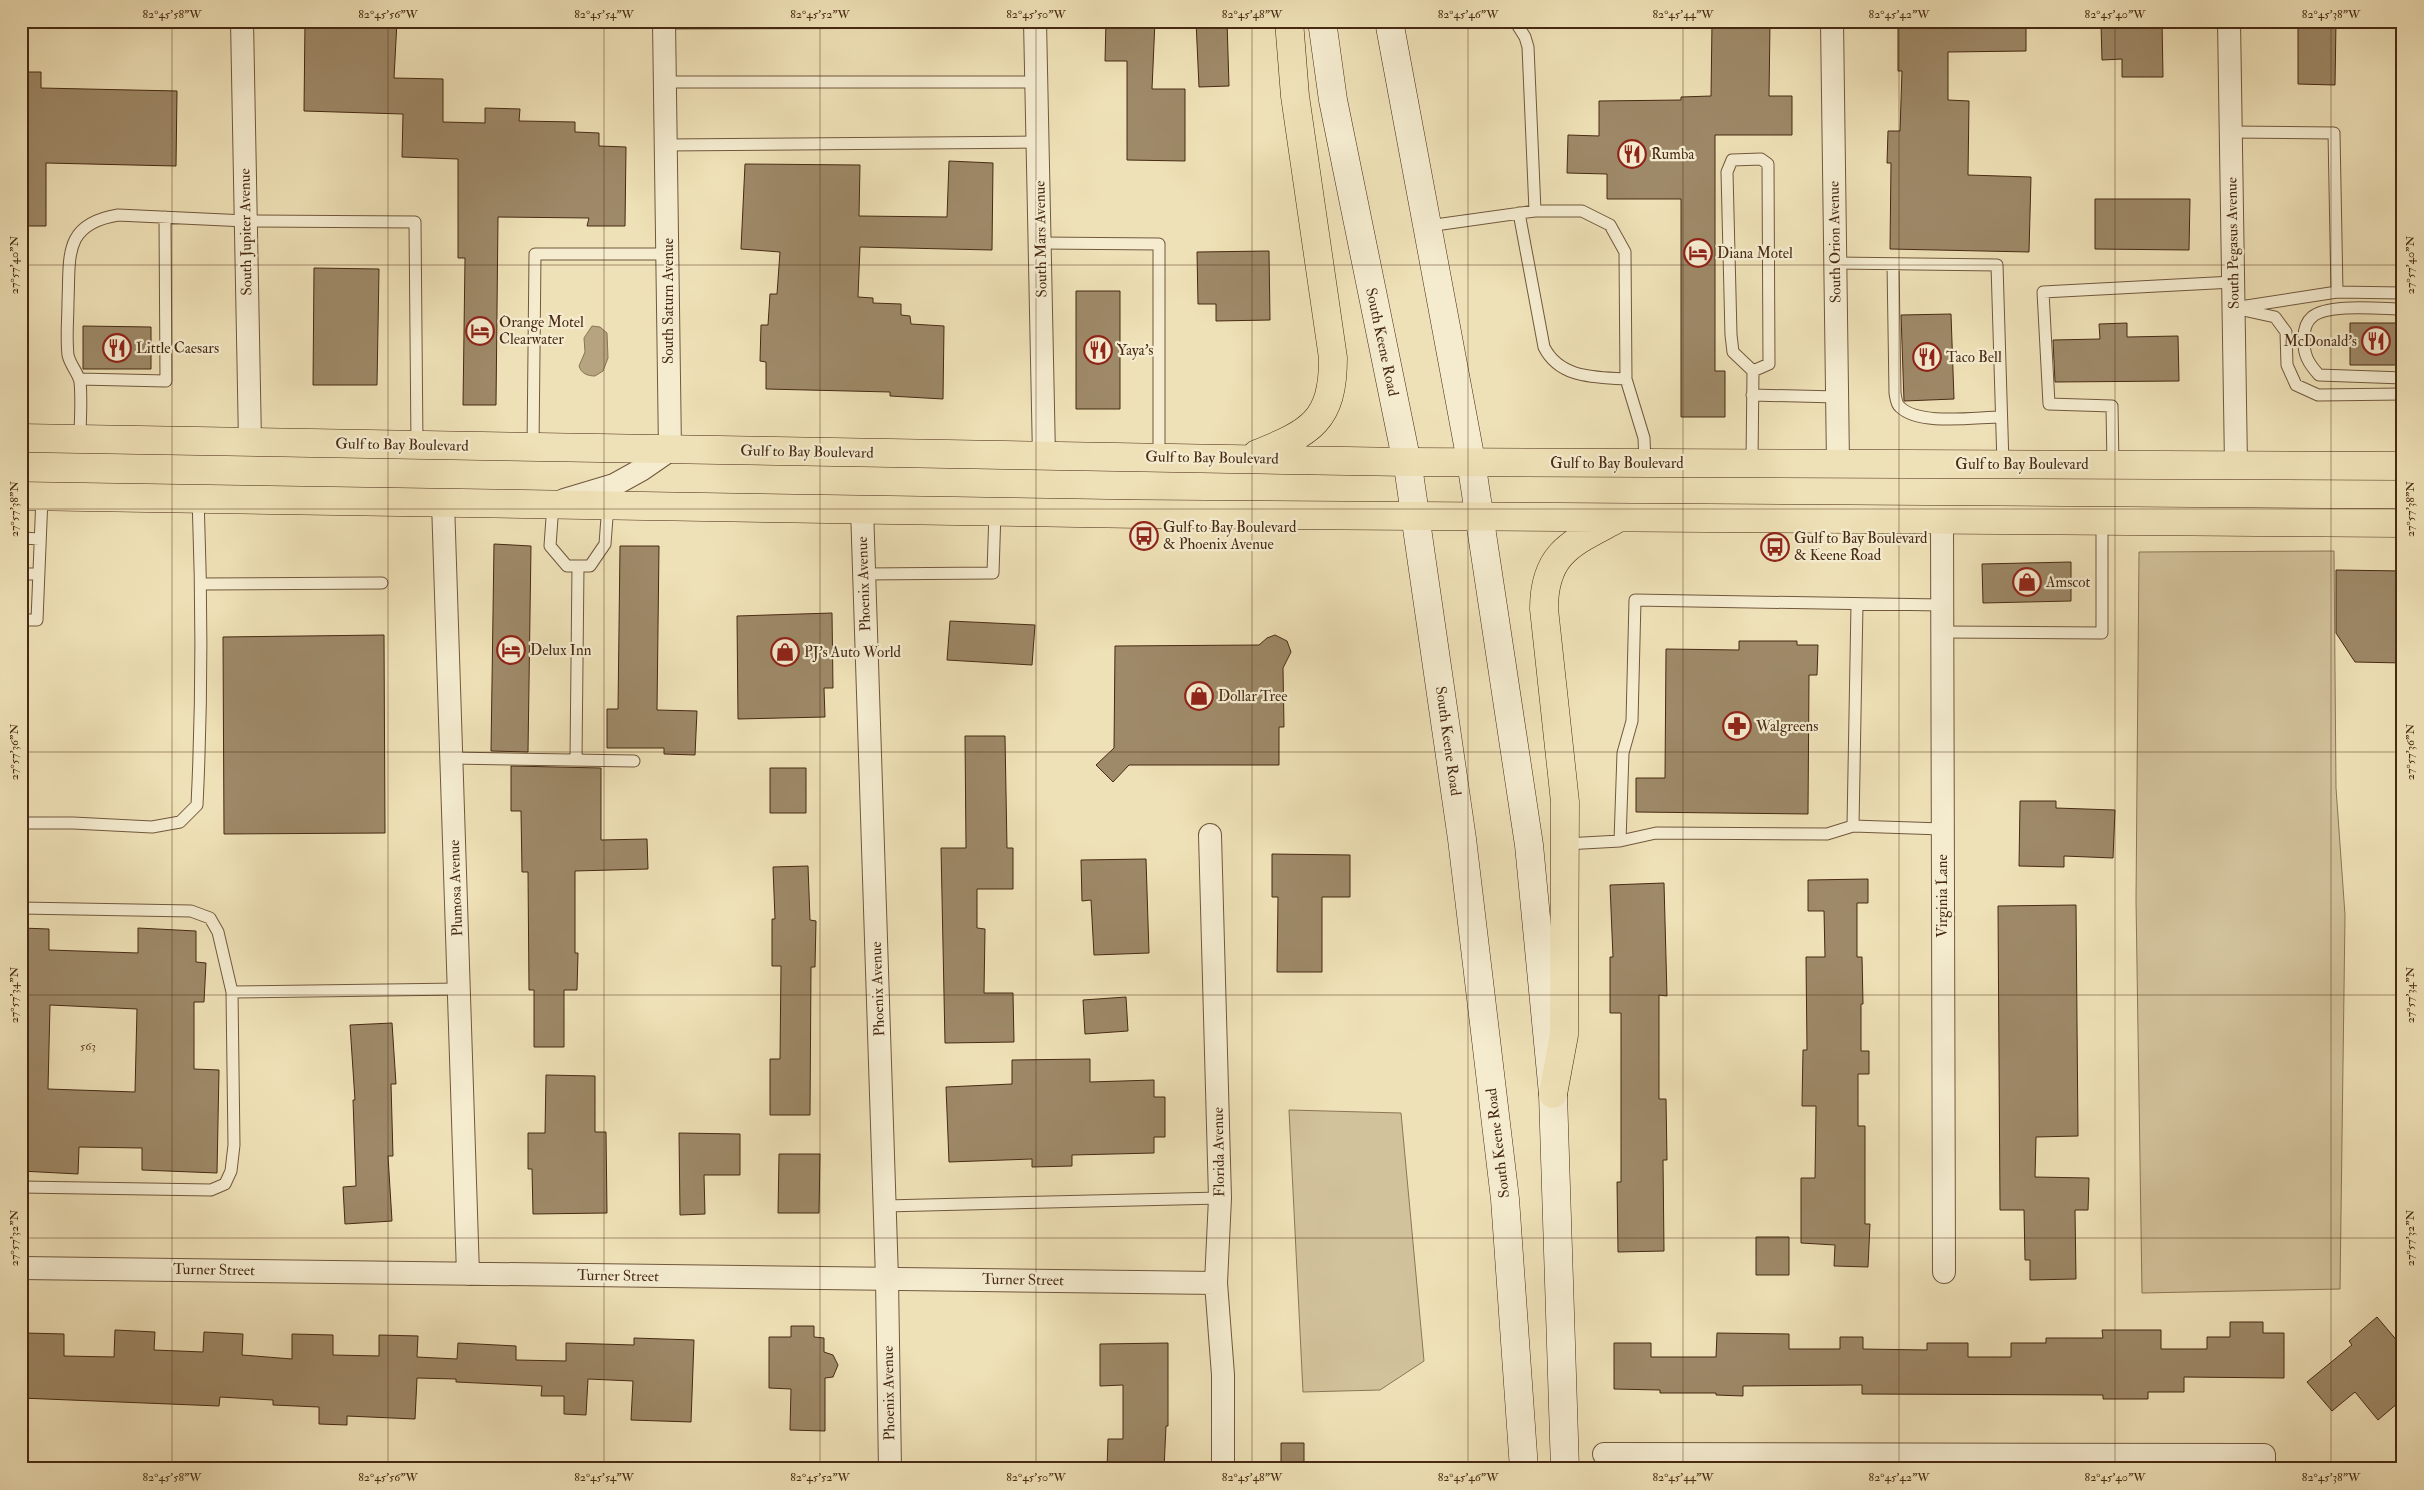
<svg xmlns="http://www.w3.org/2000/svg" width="2424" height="1490" font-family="'IM FELL Double Pica',serif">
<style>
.green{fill:#d2c29b;stroke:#8c7657}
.water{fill:#b6a37f;stroke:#8a7354}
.building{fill:#9e8968;stroke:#472a13;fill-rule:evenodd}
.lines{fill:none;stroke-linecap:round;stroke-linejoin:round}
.lane-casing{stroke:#71583c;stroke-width:13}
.street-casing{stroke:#71583c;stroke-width:24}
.secondary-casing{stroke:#472a13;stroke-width:29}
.primary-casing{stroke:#472a13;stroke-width:29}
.lane{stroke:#f5ecd0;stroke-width:11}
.street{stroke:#f5ecd0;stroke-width:22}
.secondary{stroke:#f5ecd0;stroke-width:28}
.primary{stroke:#efe1b7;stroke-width:28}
.ticks{fill:none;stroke:#472a13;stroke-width:1;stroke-opacity:0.45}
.labels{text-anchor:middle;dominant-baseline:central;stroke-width:4.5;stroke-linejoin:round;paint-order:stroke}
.number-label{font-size:12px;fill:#5d4228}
.poi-label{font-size:15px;fill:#472a13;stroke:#f5ecd0;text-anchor:start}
.street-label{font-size:15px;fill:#472a13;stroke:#f5ecd0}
.neatline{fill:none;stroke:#472a13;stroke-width:2}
.ticks-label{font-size:12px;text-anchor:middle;fill:#472a13}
</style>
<rect width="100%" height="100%" fill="#efe1b7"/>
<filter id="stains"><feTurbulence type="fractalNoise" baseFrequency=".004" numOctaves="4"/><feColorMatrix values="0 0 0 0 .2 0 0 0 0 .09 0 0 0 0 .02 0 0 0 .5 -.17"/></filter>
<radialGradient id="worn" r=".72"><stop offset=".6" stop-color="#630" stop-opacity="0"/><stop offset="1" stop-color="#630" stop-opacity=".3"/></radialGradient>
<path class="green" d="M 2334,551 L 2336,788 L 2345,915 L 2340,1289 L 2142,1293 L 2136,900 L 2139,552 Z
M 1289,1110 L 1401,1113 L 1424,1361 L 1380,1390 L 1303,1392 Z"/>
<path class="water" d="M 592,326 L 600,327 L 607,333 L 608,358 L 603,371 L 595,376 C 587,376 581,373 579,366 L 585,352 L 584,338 Z"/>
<path class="building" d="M 305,21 L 397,21 L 394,78 L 443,79 L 443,122 L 485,123 L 485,108 L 520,109 L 519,121 L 575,122 L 575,132 L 599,133 L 599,146 L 626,147 L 625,226 L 587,226 L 589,218 L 498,217 L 496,405 L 463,405 L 465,258 L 458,258 L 458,159 L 402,157 L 403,114 L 304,111 Z
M 1106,21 L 1155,21 L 1152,89 L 1185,89 L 1185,161 L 1127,160 L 1127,61 L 1105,61 Z
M 1196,21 L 1227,21 L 1229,86 L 1199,87 Z
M 1898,21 L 2026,21 L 2026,51 L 1948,52 L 1948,100 L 1969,101 L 1968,175 L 2031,177 L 2029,252 L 1890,249 L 1891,163 L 1887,163 L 1888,131 L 1900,131 L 1902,71 L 1898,71 Z
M 2122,21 L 2162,21 L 2163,77 L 2122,77 L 2122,59 L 2102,60 L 2101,24 L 2122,23 Z
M 2298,21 L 2336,21 L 2335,85 L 2298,84 Z
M 1712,23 L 1770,24 L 1769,96 L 1792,96 L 1792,135 L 1715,135 L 1715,371 L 1725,371 L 1725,417 L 1681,417 L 1681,199 L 1607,199 L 1607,174 L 1567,173 L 1568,135 L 1599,136 L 1599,101 L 1681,100 L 1681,97 L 1711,96 Z
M 21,72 L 41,72 L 41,88 L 177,91 L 176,166 L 46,163 L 46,226 L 21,226 Z
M 949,161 L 993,163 L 992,250 L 860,247 L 858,297 L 873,298 L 873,303 L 901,304 L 901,315 L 910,316 L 911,324 L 944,326 L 943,399 L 890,396 L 890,392 L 766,389 L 766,362 L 760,361 L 761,325 L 768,325 L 770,294 L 777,294 L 780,252 L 741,249 L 745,164 L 860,165 L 859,216 L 947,217 Z
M 2095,199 L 2190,199 L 2189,250 L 2095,249 Z
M 1269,251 L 1270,320 L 1216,321 L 1216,304 L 1198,304 L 1197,252 Z
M 314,268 L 379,269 L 377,385 L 313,385 Z
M 1076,291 L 1120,291 L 1120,409 L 1076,409 Z
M 1951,314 L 1954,399 L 1904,401 L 1901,315 Z
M 2127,323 L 2127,337 L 2178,336 L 2179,381 L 2055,382 L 2053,340 L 2100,339 L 2099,324 Z
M 2350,323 L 2403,323 L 2403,365 L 2350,365 Z
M 83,326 L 151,327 L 151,369 L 83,369 Z
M 494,544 L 531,546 L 528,752 L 491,751 Z
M 620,546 L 659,546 L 657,710 L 697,711 L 695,755 L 664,754 L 664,748 L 607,748 L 607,709 L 618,709 Z
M 2071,562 L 2071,601 L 1983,603 L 1982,564 Z
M 2336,570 L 2403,571 L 2403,663 L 2355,662 L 2336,633 Z
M 832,613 L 833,688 L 824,688 L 825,717 L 738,719 L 737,616 Z
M 950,621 L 1035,625 L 1032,665 L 947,660 Z
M 384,635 L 385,833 L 224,834 L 223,637 Z
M 1275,635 L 1287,641 L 1291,652 L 1283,668 L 1284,727 L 1279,727 L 1279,765 L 1129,765 L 1113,782 L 1096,765 L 1114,748 L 1115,646 L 1259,645 L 1267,638 Z
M 1739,641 L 1797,641 L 1797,645 L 1818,645 L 1817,675 L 1809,675 L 1808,814 L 1636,812 L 1636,778 L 1665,778 L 1666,649 L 1739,650 Z
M 965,736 L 1005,736 L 1007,848 L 1013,848 L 1013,889 L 977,889 L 977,928 L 985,929 L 984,993 L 1013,993 L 1014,1042 L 945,1043 L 941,848 L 966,848 Z
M 511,766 L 601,768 L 601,840 L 647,839 L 648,869 L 575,871 L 575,953 L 578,953 L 577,990 L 564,990 L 564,1047 L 534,1047 L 534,990 L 529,990 L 528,872 L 522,872 L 521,811 L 511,811 Z
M 770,768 L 806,768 L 806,813 L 770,813 Z
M 2020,801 L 2056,801 L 2056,808 L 2115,810 L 2113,858 L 2064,856 L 2064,867 L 2019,866 Z
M 1272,854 L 1350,855 L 1350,897 L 1322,897 L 1322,972 L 1277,972 L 1278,897 L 1272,897 Z
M 1146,859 L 1149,953 L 1094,955 L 1091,900 L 1082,901 L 1081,860 Z
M 808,866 L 810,920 L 816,921 L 815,967 L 811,967 L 810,1115 L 770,1115 L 770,1059 L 780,1059 L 781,966 L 772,966 L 772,919 L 775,919 L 773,867 Z
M 1868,879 L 1868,903 L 1857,903 L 1857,957 L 1862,957 L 1863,1004 L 1861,1004 L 1861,1051 L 1869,1051 L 1869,1074 L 1858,1074 L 1858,1126 L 1865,1126 L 1865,1224 L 1870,1224 L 1868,1267 L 1834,1266 L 1835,1245 L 1801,1243 L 1801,1178 L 1815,1178 L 1816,1106 L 1802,1106 L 1803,1050 L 1807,1050 L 1806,957 L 1825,957 L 1824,911 L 1808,911 L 1808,880 Z
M 1664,883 L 1667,996 L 1659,995 L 1659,1099 L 1666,1099 L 1667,1160 L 1663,1160 L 1664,1251 L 1618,1252 L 1617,1182 L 1621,1182 L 1621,1013 L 1610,1013 L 1610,957 L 1613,957 L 1610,885 Z
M 2076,905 L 2078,1136 L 2036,1137 L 2035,1177 L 2089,1178 L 2088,1210 L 2075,1210 L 2076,1279 L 2030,1280 L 2030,1260 L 2025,1260 L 2024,1210 L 2000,1210 L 1998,906 Z
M 21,928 L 49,929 L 49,950 L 138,953 L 138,928 L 196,931 L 196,962 L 206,963 L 204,1002 L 194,1002 L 194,1069 L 219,1070 L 217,1173 L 142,1170 L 142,1148 L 79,1147 L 78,1174 L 21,1171 ZM 50,1005 L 137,1009 L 135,1092 L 48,1089 Z
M 1126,997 L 1128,1031 L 1085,1034 L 1083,1000 Z
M 392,1023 L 396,1084 L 391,1084 L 393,1156 L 388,1156 L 392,1221 L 345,1224 L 343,1187 L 356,1186 L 353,1100 L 355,1100 L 350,1025 Z
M 1090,1059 L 1090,1082 L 1154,1080 L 1154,1097 L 1165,1097 L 1165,1137 L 1154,1137 L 1154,1153 L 1072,1155 L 1072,1166 L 1032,1167 L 1032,1159 L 949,1162 L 946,1087 L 1012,1084 L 1012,1060 Z
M 546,1075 L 595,1076 L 595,1132 L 606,1132 L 607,1213 L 533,1214 L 532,1169 L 528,1169 L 528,1133 L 545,1133 Z
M 679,1133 L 740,1134 L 740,1175 L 704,1175 L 705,1214 L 680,1215 Z
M 779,1154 L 820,1154 L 819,1213 L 778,1213 Z
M 1756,1237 L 1789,1237 L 1789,1275 L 1756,1275 Z
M 2377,1317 L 2399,1343 L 2399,1402 L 2378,1420 L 2355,1392 L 2332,1411 L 2307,1382 L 2352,1345 L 2349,1341 Z
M 2230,1322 L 2263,1322 L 2263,1333 L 2284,1333 L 2284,1378 L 2184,1377 L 2184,1392 L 2148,1392 L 2148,1399 L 2103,1399 L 2103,1395 L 1862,1394 L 1862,1385 L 1743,1386 L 1743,1396 L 1716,1395 L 1716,1393 L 1660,1393 L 1660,1390 L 1614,1389 L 1614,1343 L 1651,1343 L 1651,1357 L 1716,1357 L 1717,1333 L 1789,1334 L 1789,1349 L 1840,1349 L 1840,1337 L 1863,1337 L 1863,1349 L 1927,1350 L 1927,1343 L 1968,1343 L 1968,1357 L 2011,1357 L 2011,1343 L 2046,1343 L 2046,1338 L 2103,1338 L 2102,1330 L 2161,1330 L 2161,1349 L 2207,1349 L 2207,1337 L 2230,1337 Z
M 791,1326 L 814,1326 L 814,1337 L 824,1338 L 824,1352 L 833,1355 L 838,1365 L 833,1377 L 825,1378 L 825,1431 L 790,1430 L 791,1389 L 769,1388 L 769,1337 L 791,1337 Z
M 115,1330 L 155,1332 L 154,1350 L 203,1352 L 204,1332 L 243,1334 L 242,1355 L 292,1359 L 292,1334 L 333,1335 L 333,1355 L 379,1356 L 379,1335 L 418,1336 L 417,1357 L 457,1359 L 458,1343 L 516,1346 L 516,1360 L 566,1361 L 566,1343 L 634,1345 L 634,1338 L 694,1340 L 691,1422 L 631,1420 L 633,1381 L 588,1379 L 586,1415 L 564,1414 L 564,1396 L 541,1396 L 542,1386 L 456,1382 L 456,1379 L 417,1378 L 415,1419 L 347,1416 L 347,1425 L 319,1424 L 319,1407 L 273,1405 L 273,1400 L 220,1397 L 219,1406 L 21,1398 L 21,1355 L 25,1355 L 26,1333 L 64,1334 L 64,1356 L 114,1357 Z
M 1168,1343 L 1168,1426 L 1166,1426 L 1164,1469 L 1107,1469 L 1108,1439 L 1123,1439 L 1123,1385 L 1100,1386 L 1100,1344 Z
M 1281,1443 L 1304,1443 L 1304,1469 L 1281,1469 Z"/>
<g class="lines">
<defs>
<path id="lane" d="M 1515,21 L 1525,37 L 1528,47 L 1535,211
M 664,23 L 1035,22
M 665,82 L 1037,82
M 2231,132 L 2334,133 L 2337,292
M 666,145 L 1039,142
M 1519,213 L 1544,347 C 1560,379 1596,377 1626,379
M 1428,226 L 1535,211 L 1582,211 L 1610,225 L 1625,252 L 1626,379 L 1644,438 L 1645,463
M 1041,243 L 1159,244 L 1159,457
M 1836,263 L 1997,265 L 2003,464
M 1893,264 L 1895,393 C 1896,398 1896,404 1900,407 C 1919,426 1976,417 2001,417
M 2240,307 L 2337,292 L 2403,293
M 2234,308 L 2275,317 L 2286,332 L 2287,365 L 2296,385 L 2318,395 L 2403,394
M 2403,309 C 2382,309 2328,303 2312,317 C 2306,322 2304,330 2304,338 C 2303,354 2308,363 2319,375 L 2403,378
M 80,379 L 166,381 L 165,217
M 1752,395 L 1837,397
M 80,439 C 80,420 82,401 80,382 C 79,374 70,365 68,355 C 66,337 68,319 68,301 C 70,256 63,224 118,215 L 246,221 L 415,222 L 417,445
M 533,448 L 535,254 L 668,254
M 1752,462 L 1753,371 L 1733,352 L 1731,335 L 1727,172 L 1732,160 L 1761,159 L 1768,164 L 1769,364 L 1753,371
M 2113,465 L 2112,406 L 2049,404 L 2043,292 L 2233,282
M 553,504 L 550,546 L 567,566 L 590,566 L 605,544 L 608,504
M 21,538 L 40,539
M 21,574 L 39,574
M 864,574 L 993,573 L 995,512
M 201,584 L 382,583
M 1857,604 L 1853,826 L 1942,829
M 21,620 L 37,620 L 42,497
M 1940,632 L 2102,633 L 2102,522
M 452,758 L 634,761
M 576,759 L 578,566
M 21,823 L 73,823 L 152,827 L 180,822 L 197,805 C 202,703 202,601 198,499
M 1620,841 L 1656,833 L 1827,834 L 1853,826
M 1565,844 L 1620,841 L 1623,753 L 1632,721 L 1635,600 L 1940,605
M 21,908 L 191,911 L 210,918 L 218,932 L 232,992 L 460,989
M 21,1187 L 211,1190 L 225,1184 L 231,1171 L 234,1145 L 232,992
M 885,1206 L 1220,1198"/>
<path id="street" d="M 242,21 L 250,442
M 1035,21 L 1044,456
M 1832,21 L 1838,463
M 2229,21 L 2236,465
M 564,500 L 614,485 L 641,470 L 670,450 L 664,21
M 443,502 L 468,1274
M 862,508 L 887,1279 L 890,1469
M 1942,521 L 1944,1272
M 1210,835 L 1220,1198 L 1216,1283 L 1223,1375 L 1223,1469
M 21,1268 L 1216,1283
M 1604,1454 L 2264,1455 L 2264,1469"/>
<path id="secondary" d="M 1322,21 L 1333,100 L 1409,473 L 1462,839 L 1505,1199 L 1524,1469
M 1389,21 L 1471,461 L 1529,845 L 1553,1094 L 1565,1469"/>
<path id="primary" d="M 21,438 L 1407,462 L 2403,466
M 1257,454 C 1311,432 1333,421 1333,358 L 1295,96 L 1289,21
M 21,496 L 1139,514 L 2403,523
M 1553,1094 L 1564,1035 L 1565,802 L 1544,609 C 1544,553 1572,543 1615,520"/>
</defs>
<use href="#lane" class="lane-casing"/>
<use href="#street" class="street-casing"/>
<use href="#secondary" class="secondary-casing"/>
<use href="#primary" class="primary-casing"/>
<use href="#lane" class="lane"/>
<use href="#street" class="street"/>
<use href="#secondary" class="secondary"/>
<use href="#primary" class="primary"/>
</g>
<path class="ticks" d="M 172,21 L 172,1469M 388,21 L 388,1469M 604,21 L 604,1469M 820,21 L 820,1469M 1036,21 L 1036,1469M 1252,21 L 1252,1469M 1468,21 L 1468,1469M 1683,21 L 1683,1469M 1899,21 L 1899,1469M 2115,21 L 2115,1469M 2331,21 L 2331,1469M 21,22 L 2403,22M 21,265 L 2403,265M 21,509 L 2403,509M 21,752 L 2403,752M 21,995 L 2403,995M 21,1238 L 2403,1238"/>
<defs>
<symbol id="restaurant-ring" viewBox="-11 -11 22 22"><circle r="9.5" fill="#f5ecd0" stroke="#8f2418" stroke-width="1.5"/><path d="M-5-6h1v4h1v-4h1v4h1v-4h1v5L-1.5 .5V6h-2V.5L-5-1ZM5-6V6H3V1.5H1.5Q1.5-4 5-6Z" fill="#8f2418"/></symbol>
<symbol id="hotel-ring" viewBox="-11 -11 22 22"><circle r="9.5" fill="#f5ecd0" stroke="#8f2418" stroke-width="1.5"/><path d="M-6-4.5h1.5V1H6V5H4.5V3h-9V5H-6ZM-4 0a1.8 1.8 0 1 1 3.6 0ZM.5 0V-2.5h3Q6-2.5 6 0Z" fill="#8f2418"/></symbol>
<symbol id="bus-ring" viewBox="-11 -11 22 22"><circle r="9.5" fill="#f5ecd0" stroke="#8f2418" stroke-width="1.5"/><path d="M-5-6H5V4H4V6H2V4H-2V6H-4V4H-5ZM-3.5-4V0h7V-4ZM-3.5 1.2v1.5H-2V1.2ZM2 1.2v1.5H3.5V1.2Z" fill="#8f2418"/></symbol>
<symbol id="shop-ring" viewBox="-11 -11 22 22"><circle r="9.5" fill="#f5ecd0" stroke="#8f2418" stroke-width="1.5"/><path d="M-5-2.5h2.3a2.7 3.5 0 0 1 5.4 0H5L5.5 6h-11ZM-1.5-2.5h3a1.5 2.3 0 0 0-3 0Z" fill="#8f2418"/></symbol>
<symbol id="pharmacy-ring" viewBox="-11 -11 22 22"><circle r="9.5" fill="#f5ecd0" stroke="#8f2418" stroke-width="1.5"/><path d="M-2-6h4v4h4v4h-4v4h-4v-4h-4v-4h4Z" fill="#8f2418"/></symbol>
</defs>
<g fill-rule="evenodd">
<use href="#restaurant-ring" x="1616" y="138" width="32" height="32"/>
<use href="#hotel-ring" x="1682" y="237" width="32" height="32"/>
<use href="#hotel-ring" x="464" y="315" width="32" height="32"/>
<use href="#restaurant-ring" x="2360" y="325" width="32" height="32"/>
<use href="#restaurant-ring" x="101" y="332" width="32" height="32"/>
<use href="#restaurant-ring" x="1082" y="334" width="32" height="32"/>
<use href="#restaurant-ring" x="1911" y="341" width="32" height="32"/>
<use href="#bus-ring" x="1128" y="520" width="32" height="32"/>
<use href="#bus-ring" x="1759" y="531" width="32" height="32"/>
<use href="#shop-ring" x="2011" y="566" width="32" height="32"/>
<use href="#hotel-ring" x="495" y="634" width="32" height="32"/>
<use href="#shop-ring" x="769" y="636" width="32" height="32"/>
<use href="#shop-ring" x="1183" y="680" width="32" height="32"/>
<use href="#pharmacy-ring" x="1721" y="710" width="32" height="32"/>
</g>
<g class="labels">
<g class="number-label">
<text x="88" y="1046">563</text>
</g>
<g class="poi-label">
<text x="1651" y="154">Rumba</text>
<text x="1717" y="253">Diana Motel</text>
<text x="499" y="322">Orange Motel<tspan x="499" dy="17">Clearwater</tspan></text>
<text x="2357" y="341" text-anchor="end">McDonald's</text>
<text x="136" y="348">Little Caesars</text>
<text x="1117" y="350">Yaya's</text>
<text x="1946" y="357">Taco Bell</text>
<text x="1163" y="527">Gulf to Bay Boulevard<tspan x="1163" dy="17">&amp; Phoenix Avenue</tspan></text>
<text x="1794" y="538">Gulf to Bay Boulevard<tspan x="1794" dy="17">&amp; Keene Road</tspan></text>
<text x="2046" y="582">Amscot</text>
<text x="530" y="650">Delux Inn</text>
<text x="804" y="652">PJ's Auto World</text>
<text x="1218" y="696">Dollar Tree</text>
<text x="1756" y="726">Walgreens</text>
</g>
<g class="street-label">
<text transform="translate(246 232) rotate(-91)">South Jupiter Avenue</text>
<text transform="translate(1041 239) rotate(-91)">South Mars Avenue</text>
<text transform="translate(1835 242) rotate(-91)">South Orion Avenue</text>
<text transform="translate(2233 243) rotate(-91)">South Pegasus Avenue</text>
<text transform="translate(668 301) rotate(-90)">South Saturn Avenue</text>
<text transform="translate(1382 342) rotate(78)">South Keene Road</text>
<text transform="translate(402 445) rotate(1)">Gulf to Bay Boulevard</text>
<text transform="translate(807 452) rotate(1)">Gulf to Bay Boulevard</text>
<text transform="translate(1212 458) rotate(1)">Gulf to Bay Boulevard</text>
<text x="1617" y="463">Gulf to Bay Boulevard</text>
<text x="2022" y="464">Gulf to Bay Boulevard</text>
<text transform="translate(864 584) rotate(-92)">Phoenix Avenue</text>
<text transform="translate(1448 741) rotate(82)">South Keene Road</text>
<text transform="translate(456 888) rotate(-92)">Plumosa Avenue</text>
<text transform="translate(1942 896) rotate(-90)">Virginia Lane</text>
<text transform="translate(878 989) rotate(-92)">Phoenix Avenue</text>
<text transform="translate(1498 1143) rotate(-97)">South Keene Road</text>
<text transform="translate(1219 1152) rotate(-91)">Florida Avenue</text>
<text transform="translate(214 1270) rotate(1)">Turner Street</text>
<text transform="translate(618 1276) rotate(1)">Turner Street</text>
<text transform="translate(1023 1280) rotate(1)">Turner Street</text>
<text transform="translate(889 1393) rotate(-91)">Phoenix Avenue</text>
</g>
</g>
<rect width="2424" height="1490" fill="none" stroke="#efe1b7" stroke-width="55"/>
<rect x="28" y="28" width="2368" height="1434" class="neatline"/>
<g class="ticks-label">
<text x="172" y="18">82°45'58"W</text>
<text x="388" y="18">82°45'56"W</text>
<text x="604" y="18">82°45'54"W</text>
<text x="820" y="18">82°45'52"W</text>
<text x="1036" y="18">82°45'50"W</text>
<text x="1252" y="18">82°45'48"W</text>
<text x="1468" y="18">82°45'46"W</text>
<text x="1683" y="18">82°45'44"W</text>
<text x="1899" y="18">82°45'42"W</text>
<text x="2115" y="18">82°45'40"W</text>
<text x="2331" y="18">82°45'38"W</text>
<text transform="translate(14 265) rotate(-90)" y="4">27°57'40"N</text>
<text transform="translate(2410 265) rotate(-90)" y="4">27°57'40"N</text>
<text transform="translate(14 509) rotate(-90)" y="4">27°57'38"N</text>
<text transform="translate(2410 509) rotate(-90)" y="4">27°57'38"N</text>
<text transform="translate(14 752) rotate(-90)" y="4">27°57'36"N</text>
<text transform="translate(2410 752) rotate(-90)" y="4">27°57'36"N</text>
<text transform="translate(14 995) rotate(-90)" y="4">27°57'34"N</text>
<text transform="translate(2410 995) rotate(-90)" y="4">27°57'34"N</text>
<text transform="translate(14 1238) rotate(-90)" y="4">27°57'32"N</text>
<text transform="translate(2410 1238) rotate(-90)" y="4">27°57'32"N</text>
<text x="172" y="1481">82°45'58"W</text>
<text x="388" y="1481">82°45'56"W</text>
<text x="604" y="1481">82°45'54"W</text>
<text x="820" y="1481">82°45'52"W</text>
<text x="1036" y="1481">82°45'50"W</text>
<text x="1252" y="1481">82°45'48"W</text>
<text x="1468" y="1481">82°45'46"W</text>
<text x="1683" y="1481">82°45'44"W</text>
<text x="1899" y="1481">82°45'42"W</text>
<text x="2115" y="1481">82°45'40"W</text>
<text x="2331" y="1481">82°45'38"W</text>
</g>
<rect width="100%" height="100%" filter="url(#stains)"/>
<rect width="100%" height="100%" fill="url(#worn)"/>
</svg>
